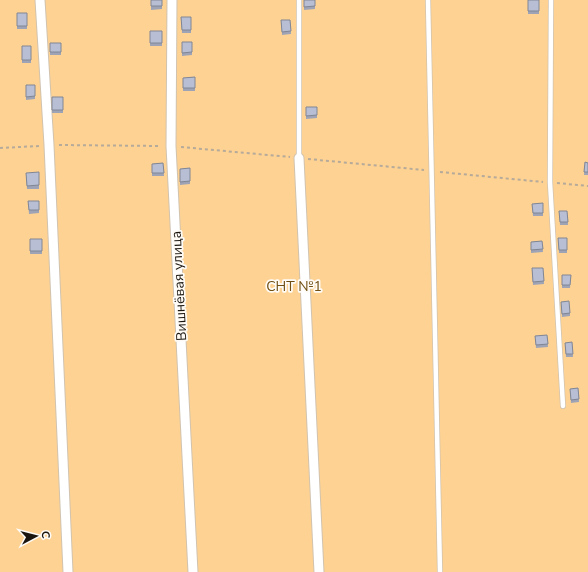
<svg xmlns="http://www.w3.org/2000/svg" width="588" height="572" font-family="'Nunito Sans',sans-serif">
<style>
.green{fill:#fed292}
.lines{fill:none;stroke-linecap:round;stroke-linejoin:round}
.service-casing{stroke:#d1c3af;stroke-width:6}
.minor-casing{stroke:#d1c3af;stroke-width:11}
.path{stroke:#b6aa9a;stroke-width:2;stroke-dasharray:3 3;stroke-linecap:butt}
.service{stroke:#fff;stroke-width:4.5}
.minor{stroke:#fff;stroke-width:9}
.wall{fill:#9ea4b6}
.building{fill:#b8bfd4;stroke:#818694}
.labels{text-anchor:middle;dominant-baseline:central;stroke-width:3.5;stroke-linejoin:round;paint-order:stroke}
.street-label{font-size:14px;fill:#1a150e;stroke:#fefbf7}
.park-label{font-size:14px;fill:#714f12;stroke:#fefbf7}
</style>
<rect width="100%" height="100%" fill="#faecd8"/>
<path class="green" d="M 0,0 L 588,0 L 588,572 L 0,572 Z"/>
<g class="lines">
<defs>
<path id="service" d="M 299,0 L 299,158
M 428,0 L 440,572
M 551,0 L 550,182 L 563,406"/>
<path id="minor" d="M 40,0 L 49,145 L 68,572
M 172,0 L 171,146 L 193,572
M 299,158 L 319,572"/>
</defs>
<use href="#service" class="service-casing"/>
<use href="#minor" class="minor-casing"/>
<path class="path" d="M 59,145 L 161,146
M 181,147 L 290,157
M 0,148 L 39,146
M 308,159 L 424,170
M 440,172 L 543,182
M 557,183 L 588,186"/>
<use href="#service" class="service"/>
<use href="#minor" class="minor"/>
</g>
<path class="wall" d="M 151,0 L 162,6 L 162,9 L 151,10 Z
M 304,0 L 315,6 L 315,9 L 304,10 Z
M 528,0 L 539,0 L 539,14 L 528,14 Z
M 17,13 L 27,13 L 27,29 L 17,29 Z
M 181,17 L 191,17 L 191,33 L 182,33 Z
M 281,20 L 290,20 L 291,34 L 282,35 Z
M 150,31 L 162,31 L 162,46 L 150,46 Z
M 182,42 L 192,42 L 192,55 L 182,56 Z
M 50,43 L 61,43 L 61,55 L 50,55 Z
M 22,46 L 31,46 L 31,63 L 22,63 Z
M 195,77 L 195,91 L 183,91 L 183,78 Z
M 26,85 L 35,85 L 35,99 L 26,100 Z
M 52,97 L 63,110 L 63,113 L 52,113 Z
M 306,107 L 317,107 L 317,118 L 306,119 Z
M 585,162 L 588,163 L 588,175 L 584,175 Z
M 163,163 L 164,176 L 152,176 L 152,164 Z
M 190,168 L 190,184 L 180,185 L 180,169 Z
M 26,173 L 39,185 L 39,189 L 27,189 Z
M 28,201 L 39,201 L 39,213 L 29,214 Z
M 543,203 L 543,216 L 533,216 L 532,204 Z
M 559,211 L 567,211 L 568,225 L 560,225 Z
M 558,238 L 567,238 L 567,253 L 559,253 Z
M 30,239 L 42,239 L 42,254 L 30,254 Z
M 542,241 L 543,252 L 531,253 L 531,242 Z
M 532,268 L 543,268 L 544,284 L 533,285 Z
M 562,275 L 571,275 L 570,288 L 562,288 Z
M 561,302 L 570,313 L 570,316 L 562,317 Z
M 547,335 L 548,347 L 536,348 L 535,336 Z
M 572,342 L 573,357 L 566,357 L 565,346 Z
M 578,388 L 579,402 L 571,403 L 570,389 Z"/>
<path class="building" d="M 151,0 L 162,0 L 162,6 L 151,6 Z
M 304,0 L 315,0 L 315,6 L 304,7 Z
M 528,0 L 539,0 L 539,11 L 528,11 Z
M 17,13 L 27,13 L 27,26 L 17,26 Z
M 181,17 L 191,17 L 191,30 L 182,30 Z
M 281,20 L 290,20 L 291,31 L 282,32 Z
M 150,31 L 162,31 L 162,43 L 150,43 Z
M 182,42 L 192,42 L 192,52 L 182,53 Z
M 50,43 L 61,43 L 61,52 L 50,52 Z
M 22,46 L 31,46 L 31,60 L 22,60 Z
M 195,77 L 195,88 L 183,88 L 183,78 Z
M 26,85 L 35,85 L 35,96 L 26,97 Z
M 52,97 L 63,97 L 63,110 L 52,110 Z
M 306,107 L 317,107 L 317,115 L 306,116 Z
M 585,162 L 588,163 L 588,172 L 584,172 Z
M 163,163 L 164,173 L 152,173 L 152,164 Z
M 190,168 L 190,181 L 180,182 L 180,169 Z
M 39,172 L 39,185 L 27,186 L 26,173 Z
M 28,201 L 39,201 L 39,210 L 29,210 Z
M 543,203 L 543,213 L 533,213 L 532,204 Z
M 559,211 L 567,211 L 568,222 L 560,222 Z
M 558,238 L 567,238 L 567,250 L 559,250 Z
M 30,239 L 42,239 L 42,251 L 30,251 Z
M 542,241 L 543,249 L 531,250 L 531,242 Z
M 532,268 L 543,268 L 544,281 L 533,282 Z
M 562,275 L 571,275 L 570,285 L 562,285 Z
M 569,301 L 570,313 L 562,314 L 561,302 Z
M 547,335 L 548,344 L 536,345 L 535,336 Z
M 572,342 L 573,354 L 566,354 L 565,343 Z
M 578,388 L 579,399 L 571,400 L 570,389 Z"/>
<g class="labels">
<g class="street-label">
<text transform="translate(179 286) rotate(-93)">Вишнёвая улица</text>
</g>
<g class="park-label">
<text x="294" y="286">СНТ №1</text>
</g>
</g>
<g transform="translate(36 536) rotate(83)" stroke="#fefbf7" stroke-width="3" paint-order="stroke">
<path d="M0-3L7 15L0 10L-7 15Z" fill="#1a150e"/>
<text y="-6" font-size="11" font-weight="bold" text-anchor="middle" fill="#1a150e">С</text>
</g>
</svg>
